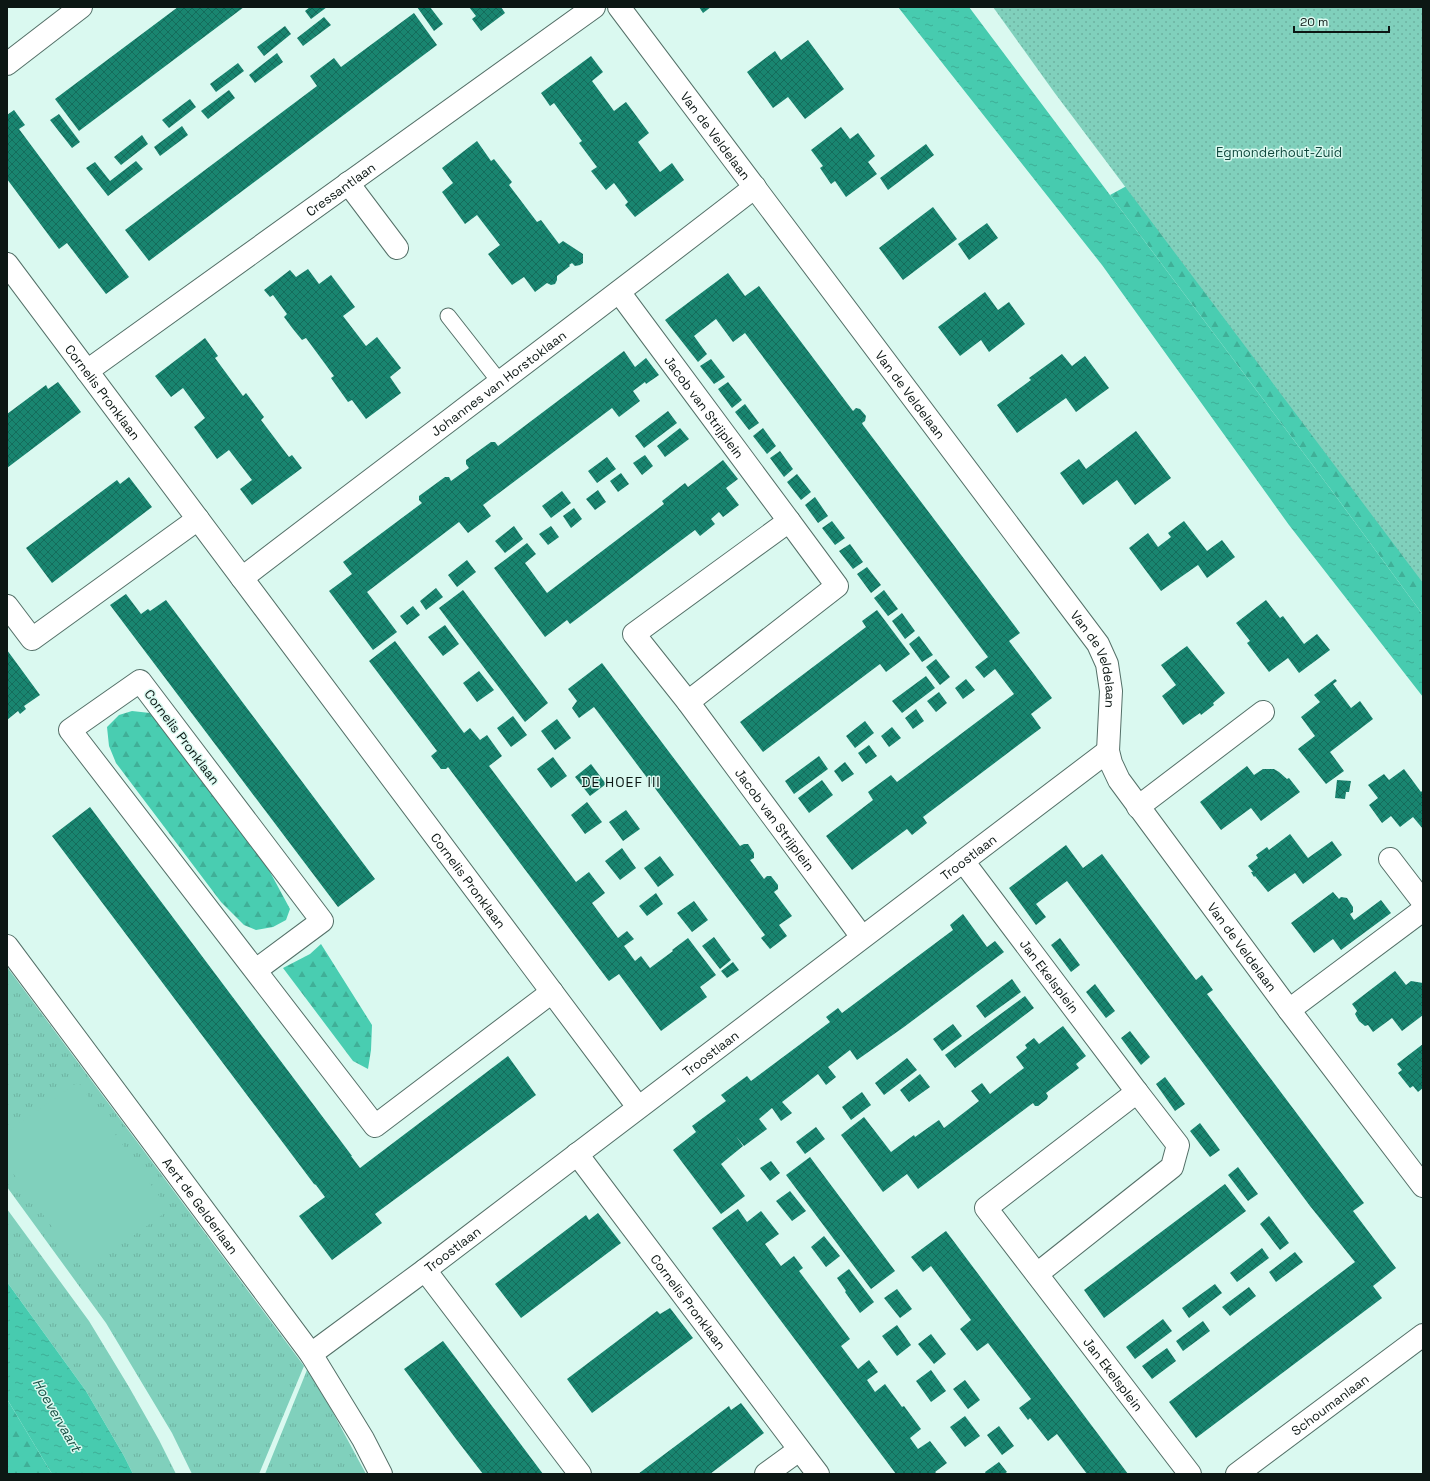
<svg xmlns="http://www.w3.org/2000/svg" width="1430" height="1481" font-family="'Space Grotesk',sans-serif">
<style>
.grass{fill:url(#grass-tufts)}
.forest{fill:url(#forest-firs)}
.park{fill:url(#park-dots)}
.garden{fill:#80d0bc}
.water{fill:url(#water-ripples)}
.building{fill:url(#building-cross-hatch)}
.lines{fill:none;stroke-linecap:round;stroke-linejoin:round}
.lane-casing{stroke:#547068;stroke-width:17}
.street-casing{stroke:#547068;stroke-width:24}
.secondary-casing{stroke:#547068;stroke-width:24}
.lane{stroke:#fff;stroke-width:15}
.street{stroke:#fff;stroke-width:22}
.secondary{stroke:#fff;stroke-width:22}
.labels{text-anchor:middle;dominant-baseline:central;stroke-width:3;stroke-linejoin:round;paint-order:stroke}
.street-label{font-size:13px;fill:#0c1714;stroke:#daf9f0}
.park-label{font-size:13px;fill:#10483d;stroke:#daf9f0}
.neighbourhood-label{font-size:14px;letter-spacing:1px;fill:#0c1714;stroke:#daf9f0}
.water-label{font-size:14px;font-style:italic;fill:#1a5045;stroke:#daf9f0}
</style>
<defs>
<pattern id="grass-tufts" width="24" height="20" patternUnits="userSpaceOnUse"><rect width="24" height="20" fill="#80d0bc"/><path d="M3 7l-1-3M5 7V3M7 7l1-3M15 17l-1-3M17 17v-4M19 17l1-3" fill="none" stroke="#6db2a1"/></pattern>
<pattern id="forest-firs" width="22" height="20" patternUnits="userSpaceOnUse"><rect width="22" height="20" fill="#49cdb1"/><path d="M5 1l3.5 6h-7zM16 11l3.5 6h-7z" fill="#3faf97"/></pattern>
<pattern id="park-dots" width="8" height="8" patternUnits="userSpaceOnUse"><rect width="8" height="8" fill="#80d0bc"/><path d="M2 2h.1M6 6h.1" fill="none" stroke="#6db2a1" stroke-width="1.8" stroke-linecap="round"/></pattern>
<pattern id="water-ripples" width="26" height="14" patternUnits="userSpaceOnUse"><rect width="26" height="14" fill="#47cbaf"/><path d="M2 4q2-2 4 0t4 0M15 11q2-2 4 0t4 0" fill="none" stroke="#3dae96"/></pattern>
<pattern id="building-cross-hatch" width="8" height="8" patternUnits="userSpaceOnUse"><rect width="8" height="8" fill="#198570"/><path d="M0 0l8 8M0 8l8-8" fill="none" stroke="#156c5b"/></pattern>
</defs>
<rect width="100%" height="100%" fill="#daf9f0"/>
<path class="grass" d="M 7,967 L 304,1366 L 259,1474 L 192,1474 L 172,1433 L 106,1323 L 7,1187 Z
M 7,1209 L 89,1321 L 129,1387 L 159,1440 L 176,1474 L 133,1474 L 124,1456 L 86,1391 L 7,1282 Z
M 307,1370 L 331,1409 L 366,1474 L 265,1474 Z"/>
<path class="forest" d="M 1158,169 L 1423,364 L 1423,615 L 1332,491 L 1110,195 Z
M 132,711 L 150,713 L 255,844 L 290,909 L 286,920 L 273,927 L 256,930 L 244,925 L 221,902 L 116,763 L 109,746 L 107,727 L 119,715 Z
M 321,944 L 372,1025 L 371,1050 L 368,1069 L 353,1061 L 283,968 L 310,954 Z
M 7,1399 L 52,1474 L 7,1474 Z"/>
<path class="park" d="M 993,7 L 1423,7 L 1423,583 L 1054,92 Z"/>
<path class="garden" d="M 78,1082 L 169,1210 L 84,1271 L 7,1165 L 7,1132 Z"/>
<path class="water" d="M 898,7 L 969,7 L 1332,491 L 1423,615 L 1423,697 L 1289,525 L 1102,265 Z
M 7,1282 L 86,1391 L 124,1456 L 133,1474 L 52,1474 L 7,1399 Z"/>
<path class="building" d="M 178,7 L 244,7 L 79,131 L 55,99 Z
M 310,7 L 327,7 L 311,19 L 305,11 Z
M 417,7 L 430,7 L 443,24 L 434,31 Z
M 469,7 L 501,7 L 505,13 L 481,31 L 472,19 L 476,16 Z
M 699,7 L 711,7 L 703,13 Z
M 414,13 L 437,45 L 149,261 L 125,230 L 317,86 L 310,76 L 334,58 L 341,67 Z
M 324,17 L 331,25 L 303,46 L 297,38 Z
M 285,26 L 291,34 L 264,56 L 257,47 Z
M 808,40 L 844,89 L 805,119 L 788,97 L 773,108 L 747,72 L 775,51 L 781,60 Z
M 277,53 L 283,62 L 255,83 L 249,75 Z
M 591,56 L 603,72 L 592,81 L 614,111 L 626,102 L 649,133 L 638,142 L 660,172 L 672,163 L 684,180 L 635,217 L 625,205 L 628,202 L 614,183 L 606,190 L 591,171 L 597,167 L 579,143 L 582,141 L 554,103 L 550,106 L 541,93 Z
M 238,63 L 244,71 L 216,92 L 210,84 Z
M 229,90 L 235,98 L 208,119 L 201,111 Z
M 190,99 L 196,107 L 169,128 L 162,120 Z
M 14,110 L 25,125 L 19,129 L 129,277 L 106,294 L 67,243 L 59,249 L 7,179 L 7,115 Z
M 59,114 L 80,142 L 72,148 L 50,120 Z
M 182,126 L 188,135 L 160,156 L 154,147 Z
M 841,127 L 850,139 L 858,133 L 875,156 L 868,162 L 877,174 L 846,197 L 835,181 L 831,184 L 820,168 L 823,166 L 811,150 Z
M 142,135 L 148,144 L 121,165 L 114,157 Z
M 477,141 L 491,161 L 494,159 L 512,182 L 509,185 L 537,222 L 541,220 L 559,244 L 563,241 L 583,254 L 583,263 L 580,265 L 575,266 L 572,263 L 569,265 L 570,266 L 557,276 L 557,280 L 555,284 L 551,285 L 547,283 L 535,292 L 524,277 L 512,285 L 488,254 L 500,245 L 477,215 L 465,224 L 442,192 L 453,183 L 442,168 Z
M 926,144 L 934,155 L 888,190 L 880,178 Z
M 136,161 L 143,169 L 108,196 L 86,168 L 95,162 L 110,181 Z
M 933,207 L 957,239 L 903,280 L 879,248 Z
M 987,223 L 998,238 L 969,260 L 958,244 Z
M 308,269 L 319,284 L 331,275 L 355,307 L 343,316 L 366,346 L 377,337 L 401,368 L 390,377 L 401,393 L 366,419 L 352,400 L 348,402 L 331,378 L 334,376 L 306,338 L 302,340 L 293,329 L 284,317 L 287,314 L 273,295 L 270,297 L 264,290 L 290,270 L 296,277 Z
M 728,273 L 745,296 L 759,286 L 853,411 L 856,408 L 860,409 L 866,416 L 865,421 L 862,423 L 863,425 L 1020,633 L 1009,641 L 1052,698 L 1031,714 L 1041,728 L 923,817 L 927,823 L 912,835 L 907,829 L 852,870 L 826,836 L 873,800 L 868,792 L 891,775 L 897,782 L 1014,694 L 995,669 L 984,678 L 975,667 L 988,657 L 745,333 L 733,342 L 716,319 L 694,336 L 707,354 L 698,362 L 665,320 Z
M 985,292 L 998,310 L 1009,302 L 1025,324 L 989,352 L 981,340 L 960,356 L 938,327 Z
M 205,338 L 218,356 L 215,358 L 243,396 L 246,393 L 264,417 L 261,420 L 289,457 L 292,455 L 302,468 L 252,505 L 240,489 L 252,480 L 229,450 L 217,459 L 194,427 L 205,418 L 183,388 L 171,397 L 155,376 Z
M 624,351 L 635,367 L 646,358 L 659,375 L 646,384 L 645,382 L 633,391 L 640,401 L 619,417 L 612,408 L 483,505 L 491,516 L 468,533 L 459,522 L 367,592 L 397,632 L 373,650 L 329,591 L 352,574 L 343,562 L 422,503 L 419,500 L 419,496 L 445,477 L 449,477 L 451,481 L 469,468 L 466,464 L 466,460 L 491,442 L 495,442 L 498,446 Z
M 1062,354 L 1072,366 L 1085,356 L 1109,388 L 1076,412 L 1066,398 L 1017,433 L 997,405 L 1031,380 L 1029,378 Z
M 711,359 L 725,377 L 714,384 L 700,366 Z
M 58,382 L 81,412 L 7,468 L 7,414 L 46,385 L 48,389 Z
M 728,382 L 742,400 L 732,408 L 718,389 Z
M 745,404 L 759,423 L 749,430 L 735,412 Z
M 668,411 L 677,423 L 644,448 L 635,436 Z
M 680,428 L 689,439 L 665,457 L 657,446 Z
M 763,428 L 776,446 L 767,454 L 753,436 Z
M 1136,431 L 1171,478 L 1135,505 L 1117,480 L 1083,505 L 1060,473 L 1079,459 L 1086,469 Z
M 780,451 L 793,469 L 784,477 L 770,458 Z
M 645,455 L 653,466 L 642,475 L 633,463 Z
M 607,457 L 616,469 L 597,483 L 588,471 Z
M 723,460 L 738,479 L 726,488 L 739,505 L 723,517 L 719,512 L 711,519 L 715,524 L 700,536 L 695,530 L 570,624 L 567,620 L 545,637 L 494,568 L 527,543 L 536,554 L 525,563 L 547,593 L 664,504 L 662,501 L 685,483 L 688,487 Z
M 621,473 L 629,484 L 618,492 L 610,481 Z
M 797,474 L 811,492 L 801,500 L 787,482 Z
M 129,477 L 152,507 L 52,583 L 26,548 L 117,480 L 120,484 Z
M 598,490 L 606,502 L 595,510 L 586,499 Z
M 562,491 L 571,503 L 551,518 L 542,506 Z
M 815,497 L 828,516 L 818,523 L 805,505 Z
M 574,508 L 582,519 L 571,528 L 563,516 Z
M 832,521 L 845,538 L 835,545 L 822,528 Z
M 1184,521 L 1207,551 L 1222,540 L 1235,557 L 1207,578 L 1198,565 L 1161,591 L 1129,548 L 1148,533 L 1158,547 L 1171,537 L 1168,533 Z
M 514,526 L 523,539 L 505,553 L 495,541 Z
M 551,526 L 559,537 L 548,545 L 539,534 Z
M 850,544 L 863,562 L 853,569 L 839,551 Z
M 467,560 L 476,572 L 457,587 L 448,575 Z
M 867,567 L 881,585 L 871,593 L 857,574 Z
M 436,588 L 443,597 L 426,610 L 420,601 Z
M 463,590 L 548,703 L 525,722 L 439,608 Z
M 884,590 L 898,609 L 888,616 L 874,598 Z
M 126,594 L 141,614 L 148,609 L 150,611 L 166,600 L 375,879 L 338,907 L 110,605 Z
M 1266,600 L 1280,618 L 1283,616 L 1304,644 L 1317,634 L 1330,650 L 1299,673 L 1288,658 L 1269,672 L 1247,643 L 1250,641 L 1236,623 Z
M 413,606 L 420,615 L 407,625 L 400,616 Z
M 877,610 L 910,654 L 886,672 L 880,664 L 763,752 L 740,722 L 866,627 L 862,621 Z
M 902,613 L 915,631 L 905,639 L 892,621 Z
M 445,625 L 459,644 L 443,656 L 428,637 Z
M 919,636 L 933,655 L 922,662 L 909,644 Z
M 395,641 L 464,733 L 470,728 L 480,740 L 487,735 L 502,756 L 489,766 L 576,882 L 589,872 L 605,893 L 592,903 L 618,938 L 627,931 L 634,939 L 624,946 L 635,961 L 641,956 L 650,968 L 673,951 L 672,950 L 688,938 L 716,975 L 700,987 L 707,997 L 661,1031 L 619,974 L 609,981 L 608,980 L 448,767 L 446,769 L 441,769 L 431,756 L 437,751 L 369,661 Z
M 1187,646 L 1225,693 L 1213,703 L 1214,705 L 1201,715 L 1200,713 L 1183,725 L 1162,696 L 1176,685 L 1161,665 Z
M 7,650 L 40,695 L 24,706 L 26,709 L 20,714 L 18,711 L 7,720 Z
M 936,659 L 950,677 L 940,685 L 926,667 Z
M 602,663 L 740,846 L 744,844 L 748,844 L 754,853 L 754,858 L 750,860 L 764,879 L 767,876 L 771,876 L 778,885 L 778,889 L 774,892 L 792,916 L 779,925 L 787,936 L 770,949 L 761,938 L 765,935 L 594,707 L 579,718 L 572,708 L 577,701 L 568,689 Z
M 479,671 L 494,690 L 477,702 L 463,683 Z
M 926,676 L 935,688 L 902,713 L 892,701 Z
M 966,679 L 975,690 L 963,699 L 955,688 Z
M 1335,679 L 1337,681 L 1333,684 L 1351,708 L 1360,701 L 1373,719 L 1330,752 L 1344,771 L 1326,784 L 1298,749 L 1315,736 L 1301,717 L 1320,702 L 1314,695 Z
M 939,692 L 947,703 L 936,712 L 927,701 Z
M 916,709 L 924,721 L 913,729 L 905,718 Z
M 513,716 L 527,735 L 511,747 L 497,728 Z
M 557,719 L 571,738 L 555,750 L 541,731 Z
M 865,721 L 874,733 L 855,748 L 846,736 Z
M 892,727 L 901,738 L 889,747 L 881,736 Z
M 869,745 L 877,756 L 866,764 L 858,753 Z
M 819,756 L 828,769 L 794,794 L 785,781 Z
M 553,757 L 567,776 L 551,788 L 537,769 Z
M 845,762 L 854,774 L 842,782 L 834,771 Z
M 591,764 L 606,784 L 590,796 L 575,777 Z
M 1247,766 L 1254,775 L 1263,769 L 1274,769 L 1279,772 L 1287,779 L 1289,778 L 1300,792 L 1261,821 L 1251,808 L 1221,830 L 1200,802 Z
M 1404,769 L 1421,792 L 1423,790 L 1423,829 L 1413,817 L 1400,827 L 1391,816 L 1382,823 L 1369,805 L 1378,798 L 1368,785 L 1384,774 L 1389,780 Z
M 822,780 L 833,795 L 809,813 L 798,798 Z
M 1337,780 L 1351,781 L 1349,792 L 1346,792 L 1345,799 L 1335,798 Z
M 587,802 L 602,822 L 585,834 L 571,815 Z
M 90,807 L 352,1156 L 351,1156 L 360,1168 L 508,1056 L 536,1095 L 375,1214 L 382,1223 L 332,1260 L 299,1216 L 325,1197 L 316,1185 L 314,1184 L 52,836 Z
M 626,810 L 640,829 L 623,841 L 609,822 Z
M 1290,834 L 1308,858 L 1332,841 L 1342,855 L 1303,884 L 1295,873 L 1268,892 L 1255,876 L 1254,877 L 1251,872 L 1253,872 L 1248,866 L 1258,858 L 1256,855 L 1267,847 L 1269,850 Z
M 1066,845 L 1083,868 L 1102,854 L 1196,980 L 1202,975 L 1213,990 L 1207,994 L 1364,1203 L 1353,1211 L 1396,1268 L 1373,1286 L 1382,1298 L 1196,1438 L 1169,1402 L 1355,1262 L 1310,1206 L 1067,881 L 1036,904 L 1046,917 L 1036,925 L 1009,888 Z
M 622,848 L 636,868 L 620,880 L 605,861 Z
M 660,856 L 674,875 L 658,887 L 644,868 Z
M 1333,892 L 1339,899 L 1341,897 L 1347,898 L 1353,907 L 1353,912 L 1350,914 L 1354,920 L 1381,900 L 1391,913 L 1341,950 L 1333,939 L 1314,953 L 1291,923 Z
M 656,893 L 663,904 L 647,916 L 639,906 Z
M 694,901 L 708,920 L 692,932 L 677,913 Z
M 963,914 L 987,947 L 995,941 L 1004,952 L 904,1027 L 857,1060 L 850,1050 L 828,1067 L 836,1077 L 826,1085 L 818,1074 L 804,1085 L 782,1102 L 792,1113 L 781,1121 L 772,1108 L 759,1119 L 767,1129 L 744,1146 L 736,1136 L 743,1146 L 721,1164 L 745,1196 L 721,1214 L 673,1150 L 696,1132 L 692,1126 L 726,1101 L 721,1095 L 747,1076 L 751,1081 L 830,1022 L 826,1017 L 838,1008 L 842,1013 L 953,930 L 950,925 Z
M 714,937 L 731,960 L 720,969 L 702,946 Z
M 1060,938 L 1080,965 L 1071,972 L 1051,945 Z
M 733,962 L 739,970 L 727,978 L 721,971 Z
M 1395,971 L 1406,985 L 1411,981 L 1423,983 L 1423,1015 L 1402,1031 L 1392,1018 L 1373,1032 L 1368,1025 L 1365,1026 L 1359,1021 L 1355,1014 L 1357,1011 L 1352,1004 Z
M 1012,979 L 1021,992 L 985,1018 L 976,1006 Z
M 1095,984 L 1115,1011 L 1106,1018 L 1086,992 Z
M 1025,996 L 1034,1008 L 955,1068 L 945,1055 Z
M 953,1024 L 962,1036 L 942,1051 L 933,1039 Z
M 1063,1026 L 1086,1056 L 1076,1064 L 1079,1068 L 1046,1093 L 1048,1096 L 1047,1099 L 1038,1106 L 1035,1106 L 1033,1103 L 918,1189 L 907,1174 L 883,1192 L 841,1135 L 864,1117 L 891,1152 L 914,1135 L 915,1137 L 939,1120 L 944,1128 L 979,1101 L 971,1091 L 982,1083 L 990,1094 L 1024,1068 L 1016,1057 L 1027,1048 L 1025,1045 L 1034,1038 L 1039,1044 Z
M 1130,1031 L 1150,1057 L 1141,1065 L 1121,1038 Z
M 1423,1044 L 1423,1088 L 1418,1092 L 1413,1086 L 1410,1088 L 1398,1073 L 1402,1070 L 1397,1064 Z
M 907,1058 L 917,1070 L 884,1095 L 875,1083 Z
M 920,1074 L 930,1087 L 909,1102 L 900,1090 Z
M 1165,1077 L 1185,1104 L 1175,1111 L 1156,1084 Z
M 862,1092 L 871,1105 L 851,1120 L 842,1107 Z
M 1200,1123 L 1220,1150 L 1210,1157 L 1190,1131 Z
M 816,1127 L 825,1139 L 805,1154 L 796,1142 Z
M 810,1157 L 895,1271 L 871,1289 L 786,1175 Z
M 771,1161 L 780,1173 L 770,1181 L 760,1168 Z
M 1238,1167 L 1258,1194 L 1248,1201 L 1228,1175 Z
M 1225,1184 L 1246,1211 L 1104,1318 L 1084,1290 Z
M 790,1191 L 806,1211 L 792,1221 L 776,1201 Z
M 738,1209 L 747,1222 L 761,1211 L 779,1234 L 765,1244 L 781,1266 L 794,1256 L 803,1268 L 799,1271 L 850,1339 L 841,1346 L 858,1369 L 869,1360 L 878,1372 L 867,1380 L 875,1392 L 885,1384 L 902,1407 L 904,1406 L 921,1429 L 910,1438 L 918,1449 L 930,1441 L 947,1463 L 935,1472 L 937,1474 L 896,1474 L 763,1297 L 712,1228 Z
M 598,1213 L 621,1243 L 521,1318 L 495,1284 L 586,1215 L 589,1220 Z
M 1269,1216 L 1289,1243 L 1280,1250 L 1260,1224 Z
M 946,1231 L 1083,1414 L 1128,1474 L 1087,1474 L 1057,1434 L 1048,1441 L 1030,1418 L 1028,1420 L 1019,1408 L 1031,1399 L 988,1343 L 977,1351 L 960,1329 L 971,1320 L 931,1266 L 923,1272 L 911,1257 Z
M 824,1236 L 840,1256 L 826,1267 L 811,1247 Z
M 1262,1248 L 1269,1258 L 1237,1282 L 1230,1273 Z
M 1295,1252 L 1303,1262 L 1276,1282 L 1269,1272 Z
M 849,1269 L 874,1302 L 860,1313 L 845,1292 L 846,1291 L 837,1278 Z
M 1215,1284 L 1222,1293 L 1189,1318 L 1182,1308 Z
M 1249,1287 L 1256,1296 L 1230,1316 L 1222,1307 Z
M 897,1289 L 912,1309 L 900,1318 L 884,1298 Z
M 670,1308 L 693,1338 L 592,1413 L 567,1379 L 657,1311 L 660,1314 Z
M 1163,1319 L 1172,1331 L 1135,1359 L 1126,1347 Z
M 1203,1321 L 1210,1331 L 1183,1351 L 1176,1341 Z
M 897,1325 L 911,1345 L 897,1356 L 882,1336 Z
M 931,1334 L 946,1354 L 934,1364 L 918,1344 Z
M 443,1341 L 495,1410 L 543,1474 L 483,1474 L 456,1439 L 404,1369 Z
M 1167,1348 L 1176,1361 L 1152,1379 L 1142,1366 Z
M 931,1370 L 946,1391 L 931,1402 L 916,1381 Z
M 965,1380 L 980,1400 L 968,1409 L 953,1389 Z
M 741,1403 L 764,1433 L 710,1474 L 638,1474 L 729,1406 L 731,1410 Z
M 965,1416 L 980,1436 L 965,1447 L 950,1427 Z
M 999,1426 L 1014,1446 L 1002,1455 L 987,1435 Z
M 999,1462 L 1007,1472 L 1004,1474 L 986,1474 L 985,1472 Z"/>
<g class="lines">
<defs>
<path id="lane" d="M 448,316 L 499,381"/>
<g id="street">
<path id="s1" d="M 619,7 L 1098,644 L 1107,664 L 1111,691 L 1108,751 L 1111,763 L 1119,780 L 1289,1010 L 1423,1186"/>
<path d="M 7,64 L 81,7"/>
<path d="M 348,183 L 397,248"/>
<path id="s2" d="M 7,264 L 638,1107"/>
<path id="s3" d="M 619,292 L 789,521 L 634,634 L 688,702 L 862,937"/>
<path id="s4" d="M 87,371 L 594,7"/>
<path id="s5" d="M 242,578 C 413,447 585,319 755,187"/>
<path d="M 7,606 L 32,639 L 198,519"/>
<path d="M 688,702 L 837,586 L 789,521"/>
<path d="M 1138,807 L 1263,712"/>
<path d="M 1390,859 L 1423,902"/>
<path id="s6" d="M 963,861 L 1137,1092 L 986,1208 L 1190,1474"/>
<path d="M 256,970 L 322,921 L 140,681 L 70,730 L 375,1126 L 552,992"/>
<path d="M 1289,1010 L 1423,910"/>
<path id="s7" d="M 577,1154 L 818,1474"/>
<path d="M 425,1270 L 580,1474"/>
<path d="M 1037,1274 L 1172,1167 L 1178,1145 L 1137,1092"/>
<path id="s8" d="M 311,1354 L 425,1270 L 1108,751"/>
<path d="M 766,1474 L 799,1450"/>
<path id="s9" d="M 1237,1474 L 1423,1335"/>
</g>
<g id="secondary">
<path id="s10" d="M 7,946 L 311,1354 L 363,1439 L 381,1474"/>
</g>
</defs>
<use href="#lane" class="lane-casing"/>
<use href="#street" class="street-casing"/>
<use href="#secondary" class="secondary-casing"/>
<use href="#lane" class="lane"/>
<use href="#street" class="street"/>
<use href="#secondary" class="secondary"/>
</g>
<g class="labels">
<g class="street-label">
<text stroke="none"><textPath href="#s1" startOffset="161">Van de Veldelaan</textPath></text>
<text stroke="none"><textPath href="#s4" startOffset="312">Cressantlaan</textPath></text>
<text stroke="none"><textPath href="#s5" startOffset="322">Johannes van Horstoklaan</textPath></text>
<text stroke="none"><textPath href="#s2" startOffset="160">Cornelis Pronklaan</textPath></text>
<text stroke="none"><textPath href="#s1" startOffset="485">Van de Veldelaan</textPath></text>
<text stroke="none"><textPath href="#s3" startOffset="143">Jacob van Strijplein</textPath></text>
<text stroke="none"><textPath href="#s1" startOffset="810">Van de Veldelaan</textPath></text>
<text transform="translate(182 737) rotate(53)">Cornelis Pronklaan</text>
<text stroke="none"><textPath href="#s3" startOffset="710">Jacob van Strijplein</textPath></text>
<text stroke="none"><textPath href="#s8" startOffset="824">Troostlaan</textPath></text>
<text stroke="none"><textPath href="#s2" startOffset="770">Cornelis Pronklaan</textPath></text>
<text stroke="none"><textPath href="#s1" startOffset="1145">Van de Veldelaan</textPath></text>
<text stroke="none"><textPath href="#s6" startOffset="144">Jan Ekelsplein</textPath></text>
<text stroke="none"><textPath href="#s8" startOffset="500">Troostlaan</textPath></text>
<text stroke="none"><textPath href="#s10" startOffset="324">Aert de Gelderlaan</textPath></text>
<text stroke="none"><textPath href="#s8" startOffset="176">Troostlaan</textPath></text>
<text stroke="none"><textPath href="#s7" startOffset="185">Cornelis Pronklaan</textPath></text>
<text stroke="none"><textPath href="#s6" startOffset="689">Jan Ekelsplein</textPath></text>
<text stroke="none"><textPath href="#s9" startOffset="116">Schoumanlaan</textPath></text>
</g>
<g class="park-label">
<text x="1279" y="152">Egmonderhout-Zuid</text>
</g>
<g class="neighbourhood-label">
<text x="621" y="782">DE HOEF III</text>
</g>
<g class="water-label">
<text transform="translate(57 1415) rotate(60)">Hoevervaart</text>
</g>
</g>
<rect width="1430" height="1481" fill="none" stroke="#0c1714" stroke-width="16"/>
<path d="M1294 26v6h95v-6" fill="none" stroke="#0c1714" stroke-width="2"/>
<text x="1300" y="26" font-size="12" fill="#0c1714" stroke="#daf9f0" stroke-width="3" paint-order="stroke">20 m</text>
</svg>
